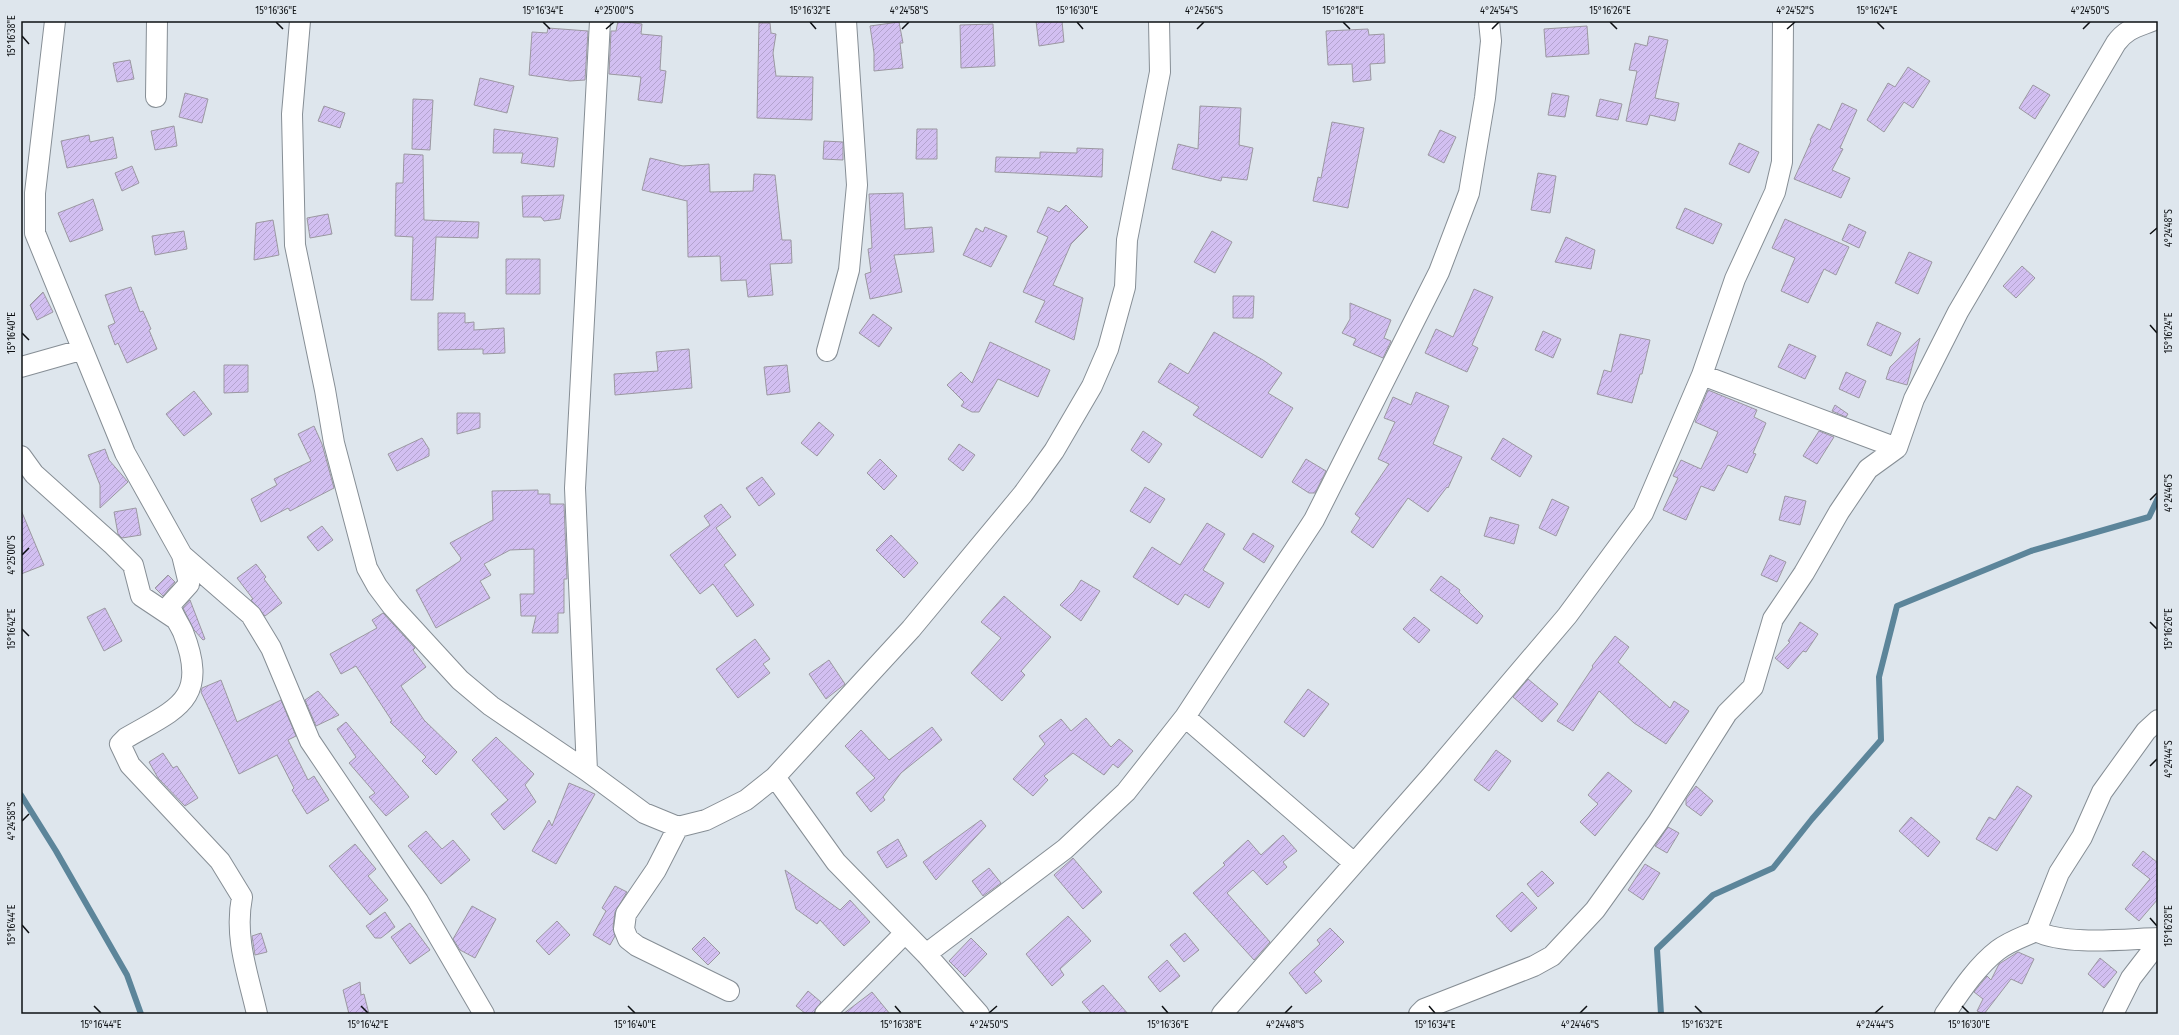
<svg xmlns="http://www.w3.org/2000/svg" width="2179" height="1035" font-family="'Fira Sans Condensed',sans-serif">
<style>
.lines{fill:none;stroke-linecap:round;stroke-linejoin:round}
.stream{stroke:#5c859a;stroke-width:6}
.building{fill:url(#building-hatch);stroke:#9b98a1}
.street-casing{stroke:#868e95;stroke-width:22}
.street{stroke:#fff;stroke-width:20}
.ticks{fill:none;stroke:#0d1013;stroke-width:1.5}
.neatline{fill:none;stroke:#0d1013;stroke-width:1.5}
.ticks-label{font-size:10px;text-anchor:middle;fill:#0d1013}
</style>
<defs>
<pattern id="building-hatch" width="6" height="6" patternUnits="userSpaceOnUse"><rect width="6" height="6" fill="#d2bff1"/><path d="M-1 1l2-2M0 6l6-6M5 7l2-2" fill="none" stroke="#b3a3ce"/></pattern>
</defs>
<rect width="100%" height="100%" fill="#dee6ed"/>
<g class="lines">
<path class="stream" d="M 21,795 L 56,851 L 127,975 L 141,1014
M 1661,1014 L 1657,949 L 1713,895 L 1773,868 L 1812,819 L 1881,740 L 1879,677 L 1897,606 L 2031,551 L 2149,517 L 2158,498"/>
</g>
<path class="building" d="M 618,21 L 642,24 L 641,34 L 662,36 L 660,70 L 666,71 L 662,103 L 638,100 L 641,77 L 609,74 L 611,31 L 616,31 Z
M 1036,21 L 1062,21 L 1064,42 L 1039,46 Z
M 899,22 L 903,43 L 900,43 L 903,68 L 874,71 L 874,53 L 870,26 Z
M 759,23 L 770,23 L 771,33 L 776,34 L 773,53 L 776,76 L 813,77 L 812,120 L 757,118 Z
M 993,24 L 995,66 L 961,68 L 960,25 Z
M 1587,26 L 1589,54 L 1546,57 L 1544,29 Z
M 548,28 L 588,31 L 585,80 L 570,81 L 529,75 L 532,32 L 547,33 Z
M 1368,29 L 1369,35 L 1384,34 L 1385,63 L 1370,64 L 1371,80 L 1353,82 L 1352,64 L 1328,65 L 1326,31 Z
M 1649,36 L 1668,40 L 1655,98 L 1679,103 L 1675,121 L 1650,115 L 1647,125 L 1626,121 L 1637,71 L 1629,70 L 1635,43 L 1647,46 Z
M 130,60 L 134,79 L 117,82 L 113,63 Z
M 1908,67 L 1930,81 L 1913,108 L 1904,102 L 1884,132 L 1867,120 L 1888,83 L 1895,87 Z
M 480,78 L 514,86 L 507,113 L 474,105 Z
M 2033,85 L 2050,95 L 2035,119 L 2019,108 Z
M 185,93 L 208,99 L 202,123 L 179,117 Z
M 1552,93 L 1569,96 L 1565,117 L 1548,115 Z
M 413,99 L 433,100 L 430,150 L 412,149 Z
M 1600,99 L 1622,104 L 1618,120 L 1596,116 Z
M 1842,103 L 1857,110 L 1840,148 L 1843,149 L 1832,170 L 1850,178 L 1841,198 L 1794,179 L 1811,141 L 1810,140 L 1818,124 L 1830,130 Z
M 324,106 L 345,113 L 340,128 L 318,121 Z
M 1200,106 L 1241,108 L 1239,145 L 1253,148 L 1247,180 L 1222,177 L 1221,181 L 1172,169 L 1178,144 L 1198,149 Z
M 1332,122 L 1364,128 L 1348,208 L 1313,201 L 1318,177 L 1321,178 Z
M 174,126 L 177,146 L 155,150 L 151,131 Z
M 494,129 L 558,138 L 554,167 L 521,163 L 523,153 L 493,153 Z
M 917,129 L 937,129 L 937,159 L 916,159 Z
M 1440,130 L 1456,137 L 1444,163 L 1428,155 Z
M 89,135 L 90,142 L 113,137 L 117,158 L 67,168 L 61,141 Z
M 824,141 L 843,142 L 843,160 L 823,159 Z
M 1739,143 L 1759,152 L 1749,173 L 1729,164 Z
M 1077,148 L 1103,149 L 1102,177 L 995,172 L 996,157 L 1040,158 L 1040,152 L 1077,153 Z
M 404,154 L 423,155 L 424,220 L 479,222 L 478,238 L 436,237 L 433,300 L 411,300 L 413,237 L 395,236 L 396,183 L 403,183 Z
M 650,158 L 683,166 L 709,164 L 710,192 L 753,191 L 754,174 L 775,175 L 782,240 L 791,240 L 792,263 L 770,264 L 773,295 L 748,297 L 746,280 L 721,281 L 720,256 L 688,257 L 687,201 L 642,190 Z
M 132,166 L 139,183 L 122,191 L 115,173 Z
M 1538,173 L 1556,176 L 1550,213 L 1531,210 Z
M 903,193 L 905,229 L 932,227 L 934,252 L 894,255 L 902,292 L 870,299 L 865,274 L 871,272 L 868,249 L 872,248 L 869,194 Z
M 564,195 L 560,219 L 544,221 L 541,217 L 523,217 L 522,196 Z
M 93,199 L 103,230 L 70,242 L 58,213 Z
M 1066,205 L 1088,227 L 1071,244 L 1053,285 L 1083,298 L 1074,340 L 1035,322 L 1045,301 L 1023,292 L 1048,237 L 1037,232 L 1048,207 L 1059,212 Z
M 1685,208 L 1722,224 L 1713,244 L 1676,228 Z
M 328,214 L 332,234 L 310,238 L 307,218 Z
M 1785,219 L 1849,247 L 1836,275 L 1824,269 L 1808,303 L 1781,291 L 1795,258 L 1772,248 Z
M 273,220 L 279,255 L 254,260 L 256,223 Z
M 1849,224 L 1866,232 L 1859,248 L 1842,240 Z
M 985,227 L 1007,236 L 991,267 L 963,255 L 976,228 L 983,232 Z
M 184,231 L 187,249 L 155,255 L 152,236 Z
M 1212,231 L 1232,242 L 1215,273 L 1194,262 Z
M 1566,237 L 1595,250 L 1591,269 L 1555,262 Z
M 1909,252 L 1932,262 L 1918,294 L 1895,283 Z
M 506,259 L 540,259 L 540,294 L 506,294 Z
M 2022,266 L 2035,278 L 2016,298 L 2003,286 Z
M 131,287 L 140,312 L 143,311 L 151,329 L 149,330 L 157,349 L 127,363 L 118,343 L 115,345 L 108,326 L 115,323 L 105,295 Z
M 1474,289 L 1493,297 L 1472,345 L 1478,348 L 1467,372 L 1425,353 L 1436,329 L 1453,337 Z
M 43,292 L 53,312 L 37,320 L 30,305 Z
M 1233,296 L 1254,296 L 1253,318 L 1233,318 Z
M 1350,303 L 1391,320 L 1384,338 L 1391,341 L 1383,358 L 1353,345 L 1356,339 L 1342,333 L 1350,319 Z
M 438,313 L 465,313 L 465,323 L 474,322 L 474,330 L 504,328 L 505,353 L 483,354 L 483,349 L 438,350 Z
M 873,314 L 892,328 L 879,347 L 859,333 Z
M 1877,322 L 1901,333 L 1891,356 L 1867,345 Z
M 1543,331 L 1561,339 L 1553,358 L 1535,350 Z
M 1214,332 L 1263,360 L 1282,373 L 1268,393 L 1293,408 L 1262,458 L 1193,415 L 1199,407 L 1158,382 L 1170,363 L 1188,374 Z
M 1620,334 L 1650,340 L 1642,374 L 1640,374 L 1632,403 L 1597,394 L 1604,370 L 1611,372 Z
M 1920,338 L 1907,385 L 1886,379 L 1890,367 Z
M 990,342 L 1050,370 L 1038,397 L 998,379 L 979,412 L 972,412 L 961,406 L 964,402 L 947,385 L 961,372 L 972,383 Z
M 1789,344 L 1816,356 L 1805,379 L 1778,367 Z
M 689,349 L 692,388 L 615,395 L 614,374 L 658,371 L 656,352 Z
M 224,365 L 248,365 L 248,392 L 224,393 Z
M 787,365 L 790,392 L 767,395 L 764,367 Z
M 1846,372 L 1866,381 L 1859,398 L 1839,389 Z
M 1708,390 L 1757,410 L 1754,417 L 1766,423 L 1753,453 L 1756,454 L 1747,473 L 1728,465 L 1714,491 L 1701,486 L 1686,520 L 1663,510 L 1678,478 L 1673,476 L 1681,460 L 1701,469 L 1718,432 L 1695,422 Z
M 194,391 L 212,414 L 184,436 L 166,414 Z
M 1416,392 L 1449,406 L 1433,444 L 1462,457 L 1448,488 L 1447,487 L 1428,512 L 1408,498 L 1373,548 L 1351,532 L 1360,518 L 1355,514 L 1389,464 L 1378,459 L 1395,422 L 1384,418 L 1393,397 L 1411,405 Z
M 1835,405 L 1848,414 L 1846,417 L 1832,411 Z
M 457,413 L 480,413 L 480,428 L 457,434 Z
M 819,422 L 834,435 L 817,456 L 801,443 Z
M 314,426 L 322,444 L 334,488 L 290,511 L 288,508 L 261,522 L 251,499 L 277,485 L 274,479 L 311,461 L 298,434 Z
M 1143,431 L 1162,444 L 1149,463 L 1131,450 Z
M 1819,431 L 1834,437 L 1817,464 L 1803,456 Z
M 422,438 L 429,449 L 429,456 L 397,471 L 388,454 Z
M 1503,438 L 1532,456 L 1520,477 L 1491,459 Z
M 959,444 L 975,455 L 963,471 L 948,459 Z
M 105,449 L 109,460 L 128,482 L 100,508 L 100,485 L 88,455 Z
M 880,459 L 897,476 L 884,490 L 867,473 Z
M 1306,459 L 1326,471 L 1315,493 L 1309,493 L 1292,482 Z
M 762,477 L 775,494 L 759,506 L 746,488 Z
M 1145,487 L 1165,499 L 1150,523 L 1130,511 Z
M 538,490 L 538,494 L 550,494 L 550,504 L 564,504 L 567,579 L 564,579 L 564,613 L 558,613 L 558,633 L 532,633 L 536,616 L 521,616 L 520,594 L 534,594 L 534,549 L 510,550 L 484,564 L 491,575 L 480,581 L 490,598 L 436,628 L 416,590 L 460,561 L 461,558 L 450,543 L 493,520 L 492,491 Z
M 1785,496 L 1806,501 L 1800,525 L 1779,520 Z
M 1552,499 L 1569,507 L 1556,536 L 1539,528 Z
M 721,504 L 731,517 L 716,528 L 736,555 L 724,565 L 754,605 L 737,617 L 713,584 L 700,594 L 670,555 L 710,525 L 704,516 Z
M 136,508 L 141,535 L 122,538 L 118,534 L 114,512 Z
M 21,510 L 44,565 L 21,574 Z
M 1490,517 L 1519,525 L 1514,544 L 1484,536 Z
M 1207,523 L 1225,534 L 1203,570 L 1224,583 L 1209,608 L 1185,594 L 1178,605 L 1133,577 L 1152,547 L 1180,565 Z
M 322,526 L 333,540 L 318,551 L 307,537 Z
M 1253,533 L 1274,546 L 1264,563 L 1243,549 Z
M 891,535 L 918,563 L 904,578 L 876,550 Z
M 1770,555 L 1786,562 L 1777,582 L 1761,575 Z
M 256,564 L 266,577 L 264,579 L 282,603 L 265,616 L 251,600 L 253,599 L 237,578 Z
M 168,575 L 175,582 L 163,596 L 155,588 Z
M 1441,576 L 1460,590 L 1459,592 L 1483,616 L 1477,624 L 1430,590 Z
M 1081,580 L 1100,591 L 1081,621 L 1060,605 L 1074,591 Z
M 1004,596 L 1051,637 L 1021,671 L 1025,675 L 1002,701 L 971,673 L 1001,638 L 981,622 Z
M 190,600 L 205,639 L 203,640 L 194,630 L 183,608 Z
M 105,608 L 122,641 L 104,651 L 87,617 Z
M 383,613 L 415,648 L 413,650 L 426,667 L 401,686 L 424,720 L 457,752 L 436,775 L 422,761 L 426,757 L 390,722 L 392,721 L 356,666 L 341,674 L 330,654 L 377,628 L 372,620 Z
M 1414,617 L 1430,630 L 1419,643 L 1403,629 Z
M 1800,622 L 1818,634 L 1806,652 L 1803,651 L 1788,669 L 1775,658 L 1790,642 L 1788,641 Z
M 1615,636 L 1629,647 L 1618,662 L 1670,708 L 1674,701 L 1689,711 L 1666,744 L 1634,723 L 1599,691 L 1573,731 L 1557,721 L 1593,667 L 1592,666 Z
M 755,639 L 770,659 L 763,664 L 770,673 L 738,698 L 716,669 Z
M 829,660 L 845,684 L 826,699 L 809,674 Z
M 1528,679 L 1558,704 L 1542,722 L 1513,697 Z
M 221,680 L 237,722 L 281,700 L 296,736 L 288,740 L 308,780 L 314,776 L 329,800 L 307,814 L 292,790 L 294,788 L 277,755 L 239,774 L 201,692 L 202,688 Z
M 1308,689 L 1329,704 L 1304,737 L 1284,722 Z
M 318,691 L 339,715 L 316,726 L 305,700 Z
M 1086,718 L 1111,747 L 1119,739 L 1133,751 L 1118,768 L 1113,764 L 1104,775 L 1073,753 L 1044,776 L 1048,780 L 1033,796 L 1013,779 L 1045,744 L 1039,736 L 1061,719 L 1071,731 Z
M 346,722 L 409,797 L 386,816 L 369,797 L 375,793 L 349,763 L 356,757 L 337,729 Z
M 932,727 L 942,740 L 901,773 L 883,797 L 885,800 L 871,812 L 856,793 L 875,778 L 845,746 L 861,730 L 889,760 Z
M 496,737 L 534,774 L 525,785 L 536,802 L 504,830 L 491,814 L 508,800 L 472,760 Z
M 1496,750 L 1511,761 L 1489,791 L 1474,780 Z
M 163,753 L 173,768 L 177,766 L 198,798 L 185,806 L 158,778 L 149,762 Z
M 1608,772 L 1632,791 L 1595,836 L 1580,822 L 1598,804 L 1588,795 Z
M 569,783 L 595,794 L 556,864 L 532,851 L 549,820 L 552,826 Z
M 1696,786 L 1713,801 L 1701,816 L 1686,805 L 1686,799 Z
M 2017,786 L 2032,796 L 1997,851 L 1976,839 L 1989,817 L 1995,820 Z
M 1911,817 L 1940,842 L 1928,857 L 1899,831 Z
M 981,820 L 986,826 L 936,880 L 923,862 Z
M 1668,827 L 1679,833 L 1667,853 L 1655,846 Z
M 426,831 L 442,849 L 453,840 L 470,860 L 441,884 L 408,846 Z
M 1283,835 L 1297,851 L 1283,862 L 1287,867 L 1267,885 L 1253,870 L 1227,893 L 1270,942 L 1254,960 L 1193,893 L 1225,865 L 1223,863 L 1248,840 L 1261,855 Z
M 898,839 L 907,856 L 887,868 L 877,852 Z
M 355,844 L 376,869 L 368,876 L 388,900 L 370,915 L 329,866 Z
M 2143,851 L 2158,863 L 2158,899 L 2139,921 L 2125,909 L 2150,879 L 2132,865 Z
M 1073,858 L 1102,892 L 1083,909 L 1054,875 Z
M 1645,864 L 1660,873 L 1643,900 L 1628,890 Z
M 989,868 L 1001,883 L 983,896 L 972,881 Z
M 785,870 L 840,910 L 850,900 L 870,922 L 844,946 L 820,920 L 817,924 L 796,909 Z
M 1542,871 L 1554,883 L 1538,897 L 1527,884 Z
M 615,886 L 627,892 L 615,912 L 613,927 L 615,936 L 610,945 L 593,935 L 606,911 L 602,908 Z
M 1522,892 L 1537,908 L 1511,932 L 1496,916 Z
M 472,906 L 496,919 L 475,958 L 460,950 L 453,939 Z
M 385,912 L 395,927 L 381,938 L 375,938 L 366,926 Z
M 1068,916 L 1091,941 L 1060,969 L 1064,975 L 1052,986 L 1026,954 Z
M 557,921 L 570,935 L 549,955 L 536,941 Z
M 410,923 L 430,950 L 410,964 L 391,937 Z
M 1330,928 L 1344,942 L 1314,972 L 1322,981 L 1306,994 L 1289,973 L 1320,944 L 1317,940 Z
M 261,933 L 267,952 L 255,955 L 252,936 Z
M 1185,933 L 1199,950 L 1184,962 L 1170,945 Z
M 704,937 L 720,953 L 708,965 L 692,949 Z
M 971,938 L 987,954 L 965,977 L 949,961 Z
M 2018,952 L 2034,959 L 2022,984 L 2011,979 L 1984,1014 L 1977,1011 L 1983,999 L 1974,992 L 1987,976 L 1991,980 L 1999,964 Z
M 2100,958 L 2117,972 L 2104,988 L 2088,974 Z
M 1167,960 L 1180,976 L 1160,992 L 1148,977 Z
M 360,982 L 361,995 L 364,994 L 369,1014 L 349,1014 L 343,990 Z
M 1103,985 L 1128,1014 L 1092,1014 L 1082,1002 Z
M 808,991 L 821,1002 L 814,1014 L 806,1014 L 796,1006 Z
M 872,992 L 890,1014 L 843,1014 Z"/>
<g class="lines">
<defs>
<path id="street" d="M 55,21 L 35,193 L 35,233 L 125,453 L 182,555 L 189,584 L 170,605 C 173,616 179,623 183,632 C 210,700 176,709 126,738 L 120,744 L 130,765 L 220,861 L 242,897 C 234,938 248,974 257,1014
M 300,21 L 292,114 L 295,245 L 325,390 L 334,443 L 367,568 L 377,586 L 392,606 L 460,680 L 491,706 L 587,771 L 644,813 L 678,827 L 706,820 L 746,800 L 775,777 L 911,629 L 1023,494 L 1054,451 L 1092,386 L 1108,349 L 1125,287 L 1127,240 L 1160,72 L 1159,21
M 156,97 L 157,21
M 827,351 L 849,270 L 857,185 L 846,21
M 21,367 L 81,350
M 1702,375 L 1897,448
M 21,456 L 34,474 L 112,544 L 133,565 L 141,596 L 174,618
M 182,555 L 251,615 L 271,648 L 310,741 L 418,901 L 484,1014
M 1185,717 L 1354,863
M 587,771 L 575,488 L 600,21
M 775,777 L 836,862 L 926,954 L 979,1014
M 678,827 L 656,870 L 626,914 L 624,929 L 628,939 L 637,946 L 729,991
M 2036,931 C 2065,946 2125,939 2158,938
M 926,954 L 1065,849 L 1126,792 L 1185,717 L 1314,520 L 1439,272 L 1469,193 L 1485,98 L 1491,41 L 1489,21
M 825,1014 L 905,933
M 1222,1014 L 1432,775 L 1567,616 L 1643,513 L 1702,375 L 1735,279 L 1775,192 L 1782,162 L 1783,21
M 1419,1014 L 1424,1009 L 1534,966 L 1552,956 L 1595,910 L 1658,822 L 1727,713 L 1753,687 L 1773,619 L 1804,573 L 1839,512 L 1868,469 L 1897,448 L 1914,399 L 1958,312 L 2116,43 C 2126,29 2137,27 2152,21
M 1945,1014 C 1960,992 1977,966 1998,950 C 2010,941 2023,937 2036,931 L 2059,873 L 2082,837 L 2102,792 L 2146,731 L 2158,720
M 2113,1014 L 2131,978 L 2158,943"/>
</defs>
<use href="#street" class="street-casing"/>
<use href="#street" class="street"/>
</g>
<path class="ticks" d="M 276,22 L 283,29M 543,22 L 550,29M 810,22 L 816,29M 1077,22 L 1083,29M 1343,22 L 1350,29M 1610,22 L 1617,29M 1877,22 L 1884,29M 606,29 L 614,22M 902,29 L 909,22M 1197,29 L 1204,22M 1492,29 L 1499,22M 1787,29 L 1795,22M 2083,29 L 2090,22M 22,36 L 29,44M 2150,234 L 2157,228M 2150,325 L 2157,333M 22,333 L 29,340M 2150,500 L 2157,493M 22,555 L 29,548M 2150,622 L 2157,629M 22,629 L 29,636M 2150,766 L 2157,759M 22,821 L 29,814M 2150,918 L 2157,926M 22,925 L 29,933M 94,1006 L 101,1013M 361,1006 L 368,1013M 628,1006 L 635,1013M 895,1006 L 901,1013M 1162,1006 L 1168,1013M 1429,1006 L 1435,1013M 1695,1006 L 1702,1013M 1962,1006 L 1969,1013M 989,1013 L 997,1006M 1285,1013 L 1292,1006M 1580,1013 L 1587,1006M 1875,1013 L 1883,1006"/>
<rect width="2179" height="1035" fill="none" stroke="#dee6ed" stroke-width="44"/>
<rect x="22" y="22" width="2135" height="991" class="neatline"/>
<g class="ticks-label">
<text x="276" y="14">15°16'36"E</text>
<text x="543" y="14">15°16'34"E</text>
<text x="614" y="14">4°25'00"S</text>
<text x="810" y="14">15°16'32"E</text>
<text x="909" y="14">4°24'58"S</text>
<text x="1077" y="14">15°16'30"E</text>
<text x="1204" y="14">4°24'56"S</text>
<text x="1343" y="14">15°16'28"E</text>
<text x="1499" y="14">4°24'54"S</text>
<text x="1610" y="14">15°16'26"E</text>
<text x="1795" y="14">4°24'52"S</text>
<text x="1877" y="14">15°16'24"E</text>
<text x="2090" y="14">4°24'50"S</text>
<text transform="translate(11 36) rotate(-90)" y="4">15°16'38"E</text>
<text transform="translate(2168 228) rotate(-90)" y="4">4°24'48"S</text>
<text transform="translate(11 333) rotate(-90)" y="4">15°16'40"E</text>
<text transform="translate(2168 333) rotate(-90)" y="4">15°16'24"E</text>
<text transform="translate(2168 493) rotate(-90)" y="4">4°24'46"S</text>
<text transform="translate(11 555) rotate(-90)" y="4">4°25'00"S</text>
<text transform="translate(11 629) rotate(-90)" y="4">15°16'42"E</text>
<text transform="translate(2168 629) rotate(-90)" y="4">15°16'26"E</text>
<text transform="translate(2168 759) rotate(-90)" y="4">4°24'44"S</text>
<text transform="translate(11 821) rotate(-90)" y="4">4°24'58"S</text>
<text transform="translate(11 925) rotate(-90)" y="4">15°16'44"E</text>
<text transform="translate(2168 926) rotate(-90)" y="4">15°16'28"E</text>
<text x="101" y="1028">15°16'44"E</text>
<text x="368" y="1028">15°16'42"E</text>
<text x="635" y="1028">15°16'40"E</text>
<text x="901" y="1028">15°16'38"E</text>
<text x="989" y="1028">4°24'50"S</text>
<text x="1168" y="1028">15°16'36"E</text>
<text x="1285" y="1028">4°24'48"S</text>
<text x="1435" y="1028">15°16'34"E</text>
<text x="1580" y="1028">4°24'46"S</text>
<text x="1702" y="1028">15°16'32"E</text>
<text x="1875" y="1028">4°24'44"S</text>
<text x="1969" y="1028">15°16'30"E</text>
</g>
</svg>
